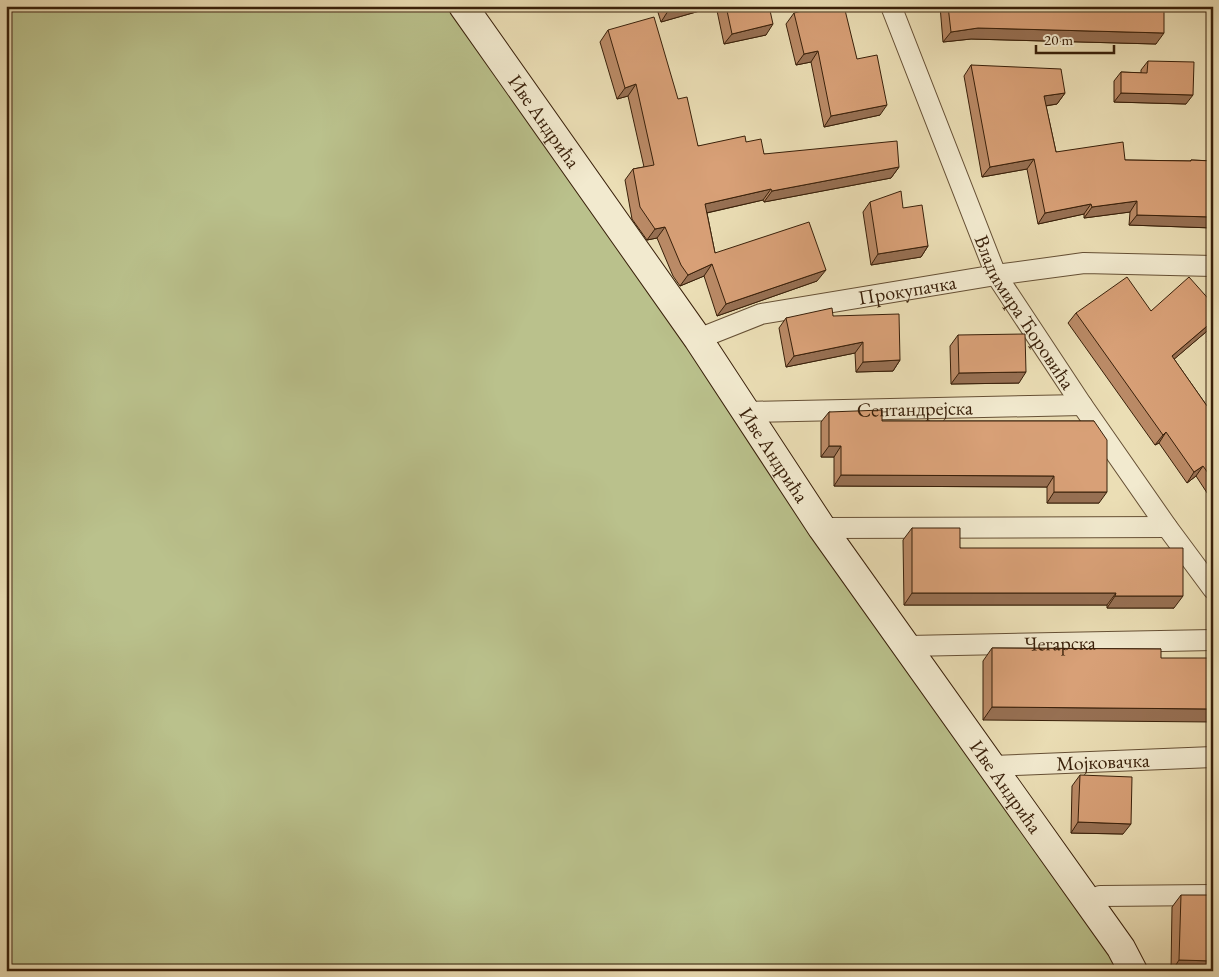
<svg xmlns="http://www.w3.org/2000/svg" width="1219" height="977" font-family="'EB Garamond',serif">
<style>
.green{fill:#bac18c;stroke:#7a704b}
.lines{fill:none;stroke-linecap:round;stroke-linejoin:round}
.street-casing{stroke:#665035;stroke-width:22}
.secondary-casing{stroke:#39200a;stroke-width:30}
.street{stroke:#f2eacf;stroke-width:20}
.secondary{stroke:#f2eacf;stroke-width:28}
.wall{fill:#ba8a66;stroke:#39200a}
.shaded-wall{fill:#977053;stroke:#39200a}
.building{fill:#d8a077;stroke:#39200a}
.labels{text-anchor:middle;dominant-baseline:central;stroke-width:4;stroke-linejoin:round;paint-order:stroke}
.street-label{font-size:20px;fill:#39200a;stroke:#f2eacf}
</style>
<rect width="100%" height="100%" fill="#ebdeb5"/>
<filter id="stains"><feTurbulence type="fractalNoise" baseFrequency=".004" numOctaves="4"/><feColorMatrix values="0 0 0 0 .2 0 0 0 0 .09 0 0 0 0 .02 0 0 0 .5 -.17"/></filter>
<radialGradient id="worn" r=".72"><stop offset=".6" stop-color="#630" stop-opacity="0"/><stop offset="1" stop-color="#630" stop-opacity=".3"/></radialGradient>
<path class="green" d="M 6,6 L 463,6 L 1121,948 L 1112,971 L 6,971 Z"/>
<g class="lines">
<defs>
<g id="street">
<path id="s1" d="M 891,6 L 996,275 L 1082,405 L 1167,527 L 1213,589"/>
<path id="s2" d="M 698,339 L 761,314 L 996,275 L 1084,263 L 1213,266"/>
<path id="s3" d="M 746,412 L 1082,405"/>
<path d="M 822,528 L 1167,527"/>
<path id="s4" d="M 908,646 L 1213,640"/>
<path id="s5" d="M 993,766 L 1213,757"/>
<path d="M 1088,901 L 1100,896 L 1213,895"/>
</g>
<g id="secondary">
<path id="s6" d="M 463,6 L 698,339 L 822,528 L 1121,948 L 1133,971"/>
</g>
</defs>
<use href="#street" class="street-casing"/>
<use href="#secondary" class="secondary-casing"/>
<use href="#street" class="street"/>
<use href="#secondary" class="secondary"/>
</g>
<path class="wall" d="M 656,6 L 706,6 L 703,10 L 661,22 Z
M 716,6 L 769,6 L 766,35 L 724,44 Z
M 936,6 L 1164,6 L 1156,44 L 971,39 L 943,42 L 940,6 Z
M 794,13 L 857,59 L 880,115 L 824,127 L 811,62 L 796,65 L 786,24 Z
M 608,30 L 678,99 L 698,146 L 746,142 L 764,154 L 899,167 L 891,178 L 764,202 L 763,200 L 707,213 L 715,253 L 817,281 L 717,316 L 704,276 L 680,286 L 673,276 L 657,238 L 647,240 L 632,219 L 625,180 L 633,169 L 644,167 L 628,96 L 617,99 L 600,42 Z
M 1148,61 L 1186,104 L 1114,102 L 1114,81 L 1121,72 L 1141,73 L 1141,70 Z
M 971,65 L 1065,93 L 1057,104 L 1046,106 L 1056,152 L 1125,160 L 1190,161 L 1191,160 L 1213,161 L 1213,228 L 1129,225 L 1130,212 L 1084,218 L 1084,214 L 1038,224 L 1027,169 L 982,177 L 964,76 Z
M 870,202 L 903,208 L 928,246 L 921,257 L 871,265 L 863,212 Z
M 1151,311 L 1213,326 L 1174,359 L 1207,406 L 1213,403 L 1213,502 L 1196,476 L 1187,483 L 1159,443 L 1155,445 L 1068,323 L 1076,313 Z
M 833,316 L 900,360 L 893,371 L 856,372 L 855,353 L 786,367 L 779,328 L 786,318 Z
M 1213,333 L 1213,348 L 1207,342 Z
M 958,335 L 1019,383 L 951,384 L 950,346 Z
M 829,412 L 882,421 L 1094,421 L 1099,503 L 1047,503 L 1047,487 L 834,486 L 834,457 L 821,457 L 821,422 Z
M 912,528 L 960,548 L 1174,608 L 1107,608 L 1107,605 L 904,605 L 903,540 Z
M 992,648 L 1161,649 L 983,720 L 983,661 Z
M 1080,775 L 1123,834 L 1071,833 L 1072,786 Z
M 1181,895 L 1213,971 L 1171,971 L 1172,907 Z"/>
<path class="shaded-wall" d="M 686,6 L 706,6 L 703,10 L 661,22 L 668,11 Z
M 773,24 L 766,35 L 724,44 L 732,34 Z
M 978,28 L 1164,33 L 1156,44 L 971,39 L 943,42 L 951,32 Z
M 818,51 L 811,62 L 796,65 L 804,54 Z
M 636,84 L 628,96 L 617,99 L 625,88 Z
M 1065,93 L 1057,104 L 1037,107 L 1044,96 Z
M 1121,93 L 1193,95 L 1186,104 L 1114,102 Z
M 887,105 L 880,115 L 824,127 L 831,116 Z
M 1034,159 L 1027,169 L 982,177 L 990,167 Z
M 899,167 L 891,178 L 764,202 L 772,191 Z
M 771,189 L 763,200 L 697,215 L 705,204 Z
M 1137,201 L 1130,212 L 1084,218 L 1092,207 Z
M 1091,204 L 1084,214 L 1038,224 L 1045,213 Z
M 1137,215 L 1213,217 L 1213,228 L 1129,225 Z
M 665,227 L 657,238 L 647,240 L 655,229 Z
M 928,246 L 921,257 L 871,265 L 878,254 Z
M 712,264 L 704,276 L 680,286 L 688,275 Z
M 826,270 L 817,281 L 717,316 L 726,304 Z
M 1213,321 L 1213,326 L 1165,367 L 1172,356 Z
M 863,342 L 855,353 L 786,367 L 794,356 Z
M 900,360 L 893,371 L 856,372 L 863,362 Z
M 1026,372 L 1019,383 L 951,384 L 959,373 Z
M 1166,432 L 1159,443 L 1155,445 L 1163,435 Z
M 829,446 L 841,446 L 834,457 L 821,457 Z
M 1203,466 L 1196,476 L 1187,483 L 1194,472 Z
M 841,475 L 1054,476 L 1047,487 L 834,486 Z
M 1054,492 L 1107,492 L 1099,503 L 1047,503 Z
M 912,593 L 1116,593 L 1107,605 L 904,605 Z
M 1115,596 L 1183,596 L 1174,608 L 1107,608 Z
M 992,707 L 1213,709 L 1213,722 L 983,720 Z
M 1078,822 L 1131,824 L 1123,834 L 1071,833 Z
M 1179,960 L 1213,961 L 1213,971 L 1172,971 Z"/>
<path class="building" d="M 667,6 L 686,6 L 668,11 Z
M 726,6 L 769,6 L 773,24 L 732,34 Z
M 822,6 L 844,6 L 857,59 L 877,55 L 887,105 L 831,116 L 818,51 L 804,54 L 794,13 Z
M 948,6 L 1164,6 L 1164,33 L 978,28 L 951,32 Z
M 654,17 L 678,99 L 687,97 L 698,146 L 745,136 L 746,142 L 761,139 L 764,154 L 897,141 L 899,167 L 772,191 L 771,189 L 705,204 L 715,253 L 809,222 L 826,270 L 726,304 L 712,264 L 688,275 L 681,265 L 665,227 L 655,229 L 640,207 L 633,169 L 654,165 L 636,84 L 625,88 L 608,30 Z
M 1148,61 L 1194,62 L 1193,95 L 1121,93 L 1121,72 L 1147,73 Z
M 971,65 L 1061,69 L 1065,93 L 1044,96 L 1056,152 L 1123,142 L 1125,160 L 1191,161 L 1191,160 L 1213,161 L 1213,217 L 1137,215 L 1137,201 L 1092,207 L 1091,204 L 1045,213 L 1034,159 L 990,167 Z
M 901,191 L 903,208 L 922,205 L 928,246 L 878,254 L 870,202 Z
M 1127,277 L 1151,311 L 1189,277 L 1213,304 L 1213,321 L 1172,356 L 1207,406 L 1213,403 L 1213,480 L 1203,466 L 1194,472 L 1166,432 L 1163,435 L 1076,313 Z
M 832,308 L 833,316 L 899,314 L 900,360 L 863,362 L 863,342 L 794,356 L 786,318 Z
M 1025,334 L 1026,372 L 959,373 L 958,335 Z
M 882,410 L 882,421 L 1094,421 L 1107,440 L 1107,492 L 1054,492 L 1054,476 L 841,475 L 841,446 L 829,446 L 829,412 Z
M 912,528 L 960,528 L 960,548 L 1183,548 L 1183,596 L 1115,596 L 1116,593 L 912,593 Z
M 992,648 L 1161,649 L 1161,658 L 1213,658 L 1213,709 L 992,707 Z
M 1080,775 L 1132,777 L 1131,824 L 1078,822 Z
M 1181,895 L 1213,895 L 1213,961 L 1179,960 Z"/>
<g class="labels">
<g class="street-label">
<text stroke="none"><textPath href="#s6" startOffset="141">Иве Андрића</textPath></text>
<text stroke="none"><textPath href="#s2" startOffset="216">Прокупачка</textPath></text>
<text stroke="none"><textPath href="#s1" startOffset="335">Владимира Ћоровића</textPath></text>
<text stroke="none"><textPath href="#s3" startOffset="169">Сентандрејска</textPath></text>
<text stroke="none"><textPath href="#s6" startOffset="546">Иве Андрића</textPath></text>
<text stroke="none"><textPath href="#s4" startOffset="152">Чегарска</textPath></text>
<text stroke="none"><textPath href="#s5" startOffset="110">Мојковачка</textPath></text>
<text stroke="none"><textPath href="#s6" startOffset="951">Иве Андрића</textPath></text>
</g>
</g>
<rect width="1219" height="977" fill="none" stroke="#ebdeb5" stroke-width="25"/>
<rect x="8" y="8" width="1204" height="962" fill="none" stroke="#39200a" stroke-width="2.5"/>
<rect x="12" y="12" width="1194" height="952" fill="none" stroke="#39200a"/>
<path d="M1036 45v8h78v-8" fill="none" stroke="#39200a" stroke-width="2.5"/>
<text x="1044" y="45" font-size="15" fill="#39200a" stroke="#f2eacf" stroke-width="4" paint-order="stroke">20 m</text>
<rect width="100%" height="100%" filter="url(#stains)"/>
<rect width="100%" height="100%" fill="url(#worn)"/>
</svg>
